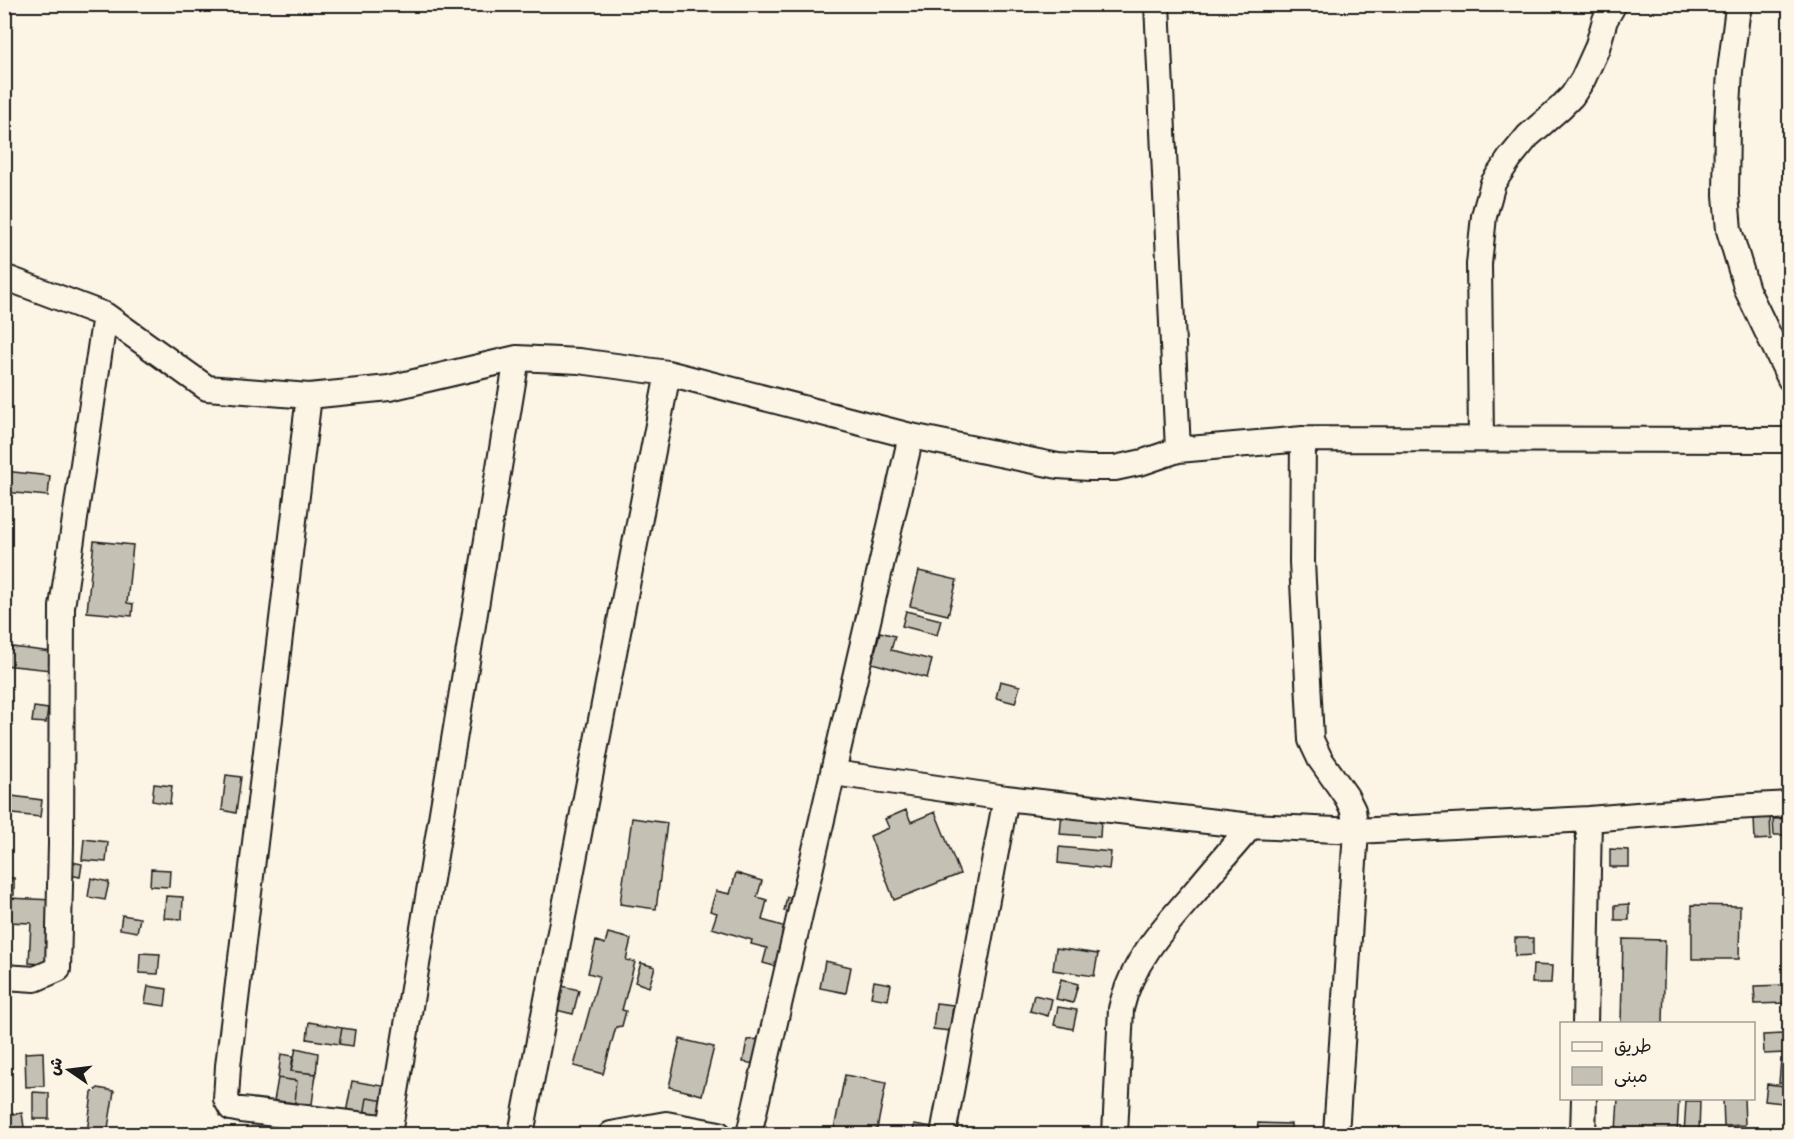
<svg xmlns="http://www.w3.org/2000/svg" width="1794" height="1139" font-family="Sriracha,'Playpen Sans Arabic',sans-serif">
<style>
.building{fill:#c4c0b3;stroke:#1c1c1c;stroke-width:1.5}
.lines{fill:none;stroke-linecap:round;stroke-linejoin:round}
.street-casing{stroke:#1c1c1c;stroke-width:28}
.street{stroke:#fcf5e5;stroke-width:24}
</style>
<rect width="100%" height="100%" fill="#fcf5e5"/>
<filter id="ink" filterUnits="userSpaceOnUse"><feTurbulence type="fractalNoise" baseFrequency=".0167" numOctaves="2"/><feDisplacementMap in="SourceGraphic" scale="12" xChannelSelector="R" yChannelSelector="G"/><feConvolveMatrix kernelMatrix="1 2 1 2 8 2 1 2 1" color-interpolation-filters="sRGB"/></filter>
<g filter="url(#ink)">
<path class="building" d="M 4,471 L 50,476 L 48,496 L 4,492 Z
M 94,541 L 133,545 L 127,603 L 133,604 L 132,616 L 87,612 Z
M 919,571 L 957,580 L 948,615 L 910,606 Z
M 906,611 L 941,620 L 937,635 L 902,626 Z
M 880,632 L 895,636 L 891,650 L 932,660 L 927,678 L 872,663 Z
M 4,646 L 52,652 L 51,670 L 4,665 Z
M 1000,681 L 1020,686 L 1015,703 L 996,698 Z
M 34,707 L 48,709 L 46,723 L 32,722 Z
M 4,751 L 9,752 L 5,788 L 4,788 Z
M 226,775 L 241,777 L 236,813 L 222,810 Z
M 154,784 L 172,786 L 170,804 L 152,801 Z
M 4,795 L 42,800 L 40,817 L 4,813 Z
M 906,810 L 911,822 L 935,812 L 960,874 L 894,900 L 870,836 L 889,828 L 885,819 Z
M 1062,813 L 1101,820 L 1100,837 L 1060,834 Z
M 1770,816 L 1771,839 L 1755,840 L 1754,818 Z
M 632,818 L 667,823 L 656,909 L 620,904 Z
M 1790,818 L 1790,835 L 1774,835 L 1773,819 Z
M 84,839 L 108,842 L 106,862 L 82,860 Z
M 1059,847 L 1111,852 L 1109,869 L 1058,863 Z
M 1610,849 L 1629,850 L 1629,867 L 1610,867 Z
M 67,861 L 82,864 L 80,877 L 64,874 Z
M 151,869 L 170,870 L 169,887 L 150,886 Z
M 736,873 L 762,881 L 757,897 L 767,900 L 762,920 L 789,928 L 778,967 L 763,963 L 767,948 L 751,944 L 752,940 L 712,928 L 717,913 L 710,911 L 716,891 L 730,894 Z
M 4,878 L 14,878 L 14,895 L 4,896 Z
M 91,878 L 109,882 L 105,900 L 88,897 Z
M 166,896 L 183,897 L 182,919 L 164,918 Z
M 787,897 L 802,900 L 798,914 L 784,911 Z
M 8,898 L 54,900 L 51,965 L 29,963 L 31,923 L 7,922 Z
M 1629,904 L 1629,920 L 1615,920 L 1615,905 Z
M 1692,905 L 1740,906 L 1739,959 L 1692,959 Z
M 122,915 L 140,918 L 137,932 L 120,929 Z
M 608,933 L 631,939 L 626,960 L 635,962 L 622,1010 L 626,1011 L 622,1026 L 616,1027 L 603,1074 L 574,1066 L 599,976 L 588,973 L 596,941 L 605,944 Z
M 1515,938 L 1533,938 L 1533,955 L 1515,956 Z
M 1623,939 L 1665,940 L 1663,1024 L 1621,1024 Z
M 1056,948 L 1098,954 L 1094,976 L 1053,970 Z
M 140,953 L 160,954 L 158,974 L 139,973 Z
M 825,961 L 851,967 L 846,993 L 820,988 Z
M 641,963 L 655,967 L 649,987 L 635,982 Z
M 1533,965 L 1552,966 L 1551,983 L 1532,983 Z
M 1061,979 L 1078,984 L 1073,1003 L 1056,999 Z
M 874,981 L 891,984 L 888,1000 L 871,997 Z
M 1790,985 L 1790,1003 L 1755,1004 L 1754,986 Z
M 148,986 L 167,989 L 165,1006 L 145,1003 Z
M 562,986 L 579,990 L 573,1014 L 556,1010 Z
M 1034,995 L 1052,999 L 1048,1016 L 1030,1011 Z
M 936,1003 L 953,1005 L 950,1031 L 933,1029 Z
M 1058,1007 L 1077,1010 L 1073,1029 L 1054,1025 Z
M 309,1022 L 342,1028 L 339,1044 L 307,1039 Z
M 342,1028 L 355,1030 L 353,1046 L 339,1044 Z
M 1783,1034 L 1784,1053 L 1764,1054 L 1763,1035 Z
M 680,1039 L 714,1047 L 702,1095 L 669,1087 Z
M 761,1039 L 755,1064 L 743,1062 L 747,1040 Z
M 296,1048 L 318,1053 L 316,1074 L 291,1071 Z
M 43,1052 L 44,1086 L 26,1087 L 25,1053 Z
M 281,1054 L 293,1056 L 291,1071 L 316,1074 L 312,1104 L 295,1103 L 297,1081 L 278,1078 Z
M 1781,1059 L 1790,1059 L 1790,1083 L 1779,1083 Z
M 845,1075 L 886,1083 L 876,1134 L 833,1134 Z
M 278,1078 L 297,1081 L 295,1103 L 274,1101 Z
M 352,1081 L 389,1087 L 386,1101 L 367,1098 L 364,1116 L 346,1113 Z
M 1767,1084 L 1785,1086 L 1783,1103 L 1765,1101 Z
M 98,1088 L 114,1091 L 107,1134 L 87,1133 L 92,1093 Z
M 33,1092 L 49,1093 L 49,1119 L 33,1119 Z
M 367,1098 L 386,1101 L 383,1119 L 364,1116 Z
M 1618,1098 L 1679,1098 L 1677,1134 L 1616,1132 Z
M 1744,1098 L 1745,1125 L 1724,1126 L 1723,1099 Z
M 1686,1101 L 1700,1101 L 1699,1134 L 1684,1134 Z
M 22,1113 L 25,1134 L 4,1134 L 4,1115 Z
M 1258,1123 L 1291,1124 L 1291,1134 L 1257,1134 Z
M 914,1124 L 939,1128 L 938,1134 L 913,1134 Z"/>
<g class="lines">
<defs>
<path id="street" d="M 1157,4 L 1178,450
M 1740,4 L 1737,15 L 1730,71 L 1727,126 L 1726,195 L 1729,230 L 1747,290 L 1790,379
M 4,277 L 105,315 L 207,388 L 309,396 L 389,388 L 517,358 L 579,361 L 668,373 L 911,436 L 1058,466 L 1089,468 L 1115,468 L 1143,462 L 1178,450 L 1303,439 L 1790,440
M 309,396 L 228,1066 L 226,1099 L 231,1108 L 241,1110 L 390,1128
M 1303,439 L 1302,562 L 1311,740 L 1320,759 L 1346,796 L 1353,810 L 1356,831 L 1336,1134
M 1481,439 L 1479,264 L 1484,216 L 1493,183 L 1510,158 L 1528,136 L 1560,108 L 1572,96 L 1583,79 L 1597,48 L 1605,20 L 1614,4
M 834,773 L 1006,798
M 4,977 L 35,979 L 58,969 L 61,844 L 62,607 L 105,315
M 1585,1024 L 1589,819
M 389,1134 L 517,358
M 521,1134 L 668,373
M 611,1134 L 666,1124 L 719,1134
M 749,1134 L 911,436
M 943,1134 L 1006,798 L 1251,826 L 1356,831 L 1589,819 L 1733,807 L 1790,804
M 1115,1134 L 1121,1009 C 1131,963 1164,927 1194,893 C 1213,870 1232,848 1251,826
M 1583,1134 L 1584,1098"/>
</defs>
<use href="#street" class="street-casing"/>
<use href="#street" class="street"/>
</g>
</g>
<rect width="1794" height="1139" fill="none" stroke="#fcf5e5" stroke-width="24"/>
<rect x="12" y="12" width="1770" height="1115" fill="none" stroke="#1c1c1c" stroke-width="2" filter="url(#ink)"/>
<rect x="1560" y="1022" width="195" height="78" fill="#fcf5e5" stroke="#a29e95" stroke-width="1.5"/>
<rect x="1572" y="1042" width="30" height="9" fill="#fcf5e5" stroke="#a29e95" stroke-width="1.5"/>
<text x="1614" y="1052" font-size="18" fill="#1c1c1c">طريق</text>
<rect x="1572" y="1067" width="30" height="18" fill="#c4c0b3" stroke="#a29e95" stroke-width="1.5"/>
<text x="1614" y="1082" font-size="18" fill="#1c1c1c">مبنى</text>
<g transform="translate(69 1070) rotate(284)" stroke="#fcf5e5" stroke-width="4.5" paint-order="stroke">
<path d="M0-4.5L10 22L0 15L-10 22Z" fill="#1c1c1c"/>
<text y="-9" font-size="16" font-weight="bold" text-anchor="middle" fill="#1c1c1c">ش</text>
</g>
</svg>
